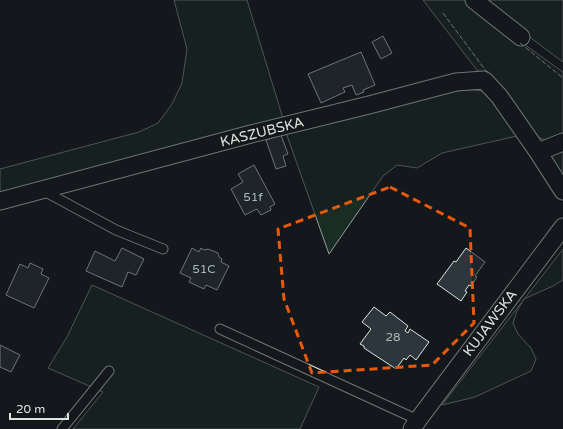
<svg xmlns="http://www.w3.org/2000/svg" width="563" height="429" font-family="'Varela Round',sans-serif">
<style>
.green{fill:#1a2d24;stroke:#939e99}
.building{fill:#2c363c;stroke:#d8e6dc}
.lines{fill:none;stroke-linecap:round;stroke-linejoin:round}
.lane-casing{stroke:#d8e6dc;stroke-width:11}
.street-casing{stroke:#d8e6dc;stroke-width:19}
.lane{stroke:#14181c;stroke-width:9}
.street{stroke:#14181c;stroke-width:17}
.fence{stroke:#d8e6dc;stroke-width:1;stroke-dasharray:5 2;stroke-linecap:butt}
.marked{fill:none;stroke:#e8590c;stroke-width:3;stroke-dasharray:8 5;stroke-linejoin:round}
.labels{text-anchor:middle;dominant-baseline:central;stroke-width:3;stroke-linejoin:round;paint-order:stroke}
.number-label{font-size:12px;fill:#adbab4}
.street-label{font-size:14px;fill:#d8e6dc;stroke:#14181c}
</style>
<rect width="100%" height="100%" fill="#14181c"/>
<path class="green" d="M 174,0 L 247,0 L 284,122 L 0,198 L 0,169 L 139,132 L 158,123 L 172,104 L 182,83 L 187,49 Z
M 423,0 L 466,0 L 503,29 L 563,72 L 563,137 C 550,141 545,142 533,134 L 485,74 L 477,70 Z
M 480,0 L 563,0 L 563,62 Z
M 461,90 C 469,90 479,89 486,93 C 496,100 510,126 517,136 L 442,153 L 417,168 L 397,165 L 383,176 L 329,254 L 285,130 Z
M 563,151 L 563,184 L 546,158 Z
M 563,249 L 563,280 L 553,286 L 524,299 L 517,311 L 513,323 L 518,334 L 531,348 L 536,359 L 531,371 L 475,397 L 442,405 Z
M 92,285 L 319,387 L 300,429 L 73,429 L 103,392 L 48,368 L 67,337 Z"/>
<path class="building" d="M 383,36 L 392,53 L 381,59 L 372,42 Z
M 361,52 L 375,85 L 363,90 L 364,92 L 356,95 L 352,85 L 343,88 L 345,92 L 321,103 L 308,74 Z
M 281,135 L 288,154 L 283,156 L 286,166 L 276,169 L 266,140 Z
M 254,165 L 275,204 L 270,207 L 271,210 L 261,215 L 257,209 L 245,215 L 231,189 L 243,182 L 238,174 Z
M 122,248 L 144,259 L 136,275 L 128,272 L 122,287 L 86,271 L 95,251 L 115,261 Z
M 192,248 L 199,252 L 201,248 L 204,250 L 208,249 L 218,253 L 219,257 L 222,259 L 221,262 L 229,266 L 217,290 L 206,285 L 204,289 L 189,282 L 191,278 L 180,273 Z
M 466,248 L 485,262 L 475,276 L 477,277 L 471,286 L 469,285 L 465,291 L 467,292 L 461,301 L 437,284 L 454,261 L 456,262 Z
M 30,263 L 43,269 L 41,274 L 49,278 L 34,308 L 6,295 L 20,264 L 28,268 Z
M 374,307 L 386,316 L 390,312 L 408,326 L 405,331 L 408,333 L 410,329 L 429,342 L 416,360 L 410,355 L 406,360 L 404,358 L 396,369 L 364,348 L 364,346 L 360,344 L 371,329 L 362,322 Z
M 0,345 L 20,355 L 11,372 L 0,367 Z"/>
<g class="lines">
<defs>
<path id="lane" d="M 42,190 L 116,230 L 163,249
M 220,329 L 418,420
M 62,429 L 109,371"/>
<path id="street" d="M 474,0 L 521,37
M 538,152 L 563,191
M 0,201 L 251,134 L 369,105 L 456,82 L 484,80 L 499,96 L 538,152 L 563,142
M 412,429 L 418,420 L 563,227"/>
</defs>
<use href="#lane" class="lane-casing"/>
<use href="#street" class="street-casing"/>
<use href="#lane" class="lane"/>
<use href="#street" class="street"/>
<path class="fence" d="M 443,13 L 489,75
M 520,43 L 563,78"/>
</g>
<path d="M0 0H563V429H0ZM 390,187 L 470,228 L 474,323 L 432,365 L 312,373 L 284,299 L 278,229 Z" fill="#14181c" fill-opacity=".55" fill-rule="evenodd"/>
<path class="marked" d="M 390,187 L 470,228 L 474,323 L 432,365 L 312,373 L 284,299 L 278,229 Z"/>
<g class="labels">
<g class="number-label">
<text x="253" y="197">51f</text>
<text x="204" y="269">51C</text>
<text x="393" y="337">28</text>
</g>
<g class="street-label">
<text transform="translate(262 132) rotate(-14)">KASZUBSKA</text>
<text transform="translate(490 323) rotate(-53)">KUJAWSKA</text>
</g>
</g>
<path d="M10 413v6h58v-6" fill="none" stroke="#d8e6dc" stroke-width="2"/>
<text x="16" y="413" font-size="12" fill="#d8e6dc" stroke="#14181c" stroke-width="3" paint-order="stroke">20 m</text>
</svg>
